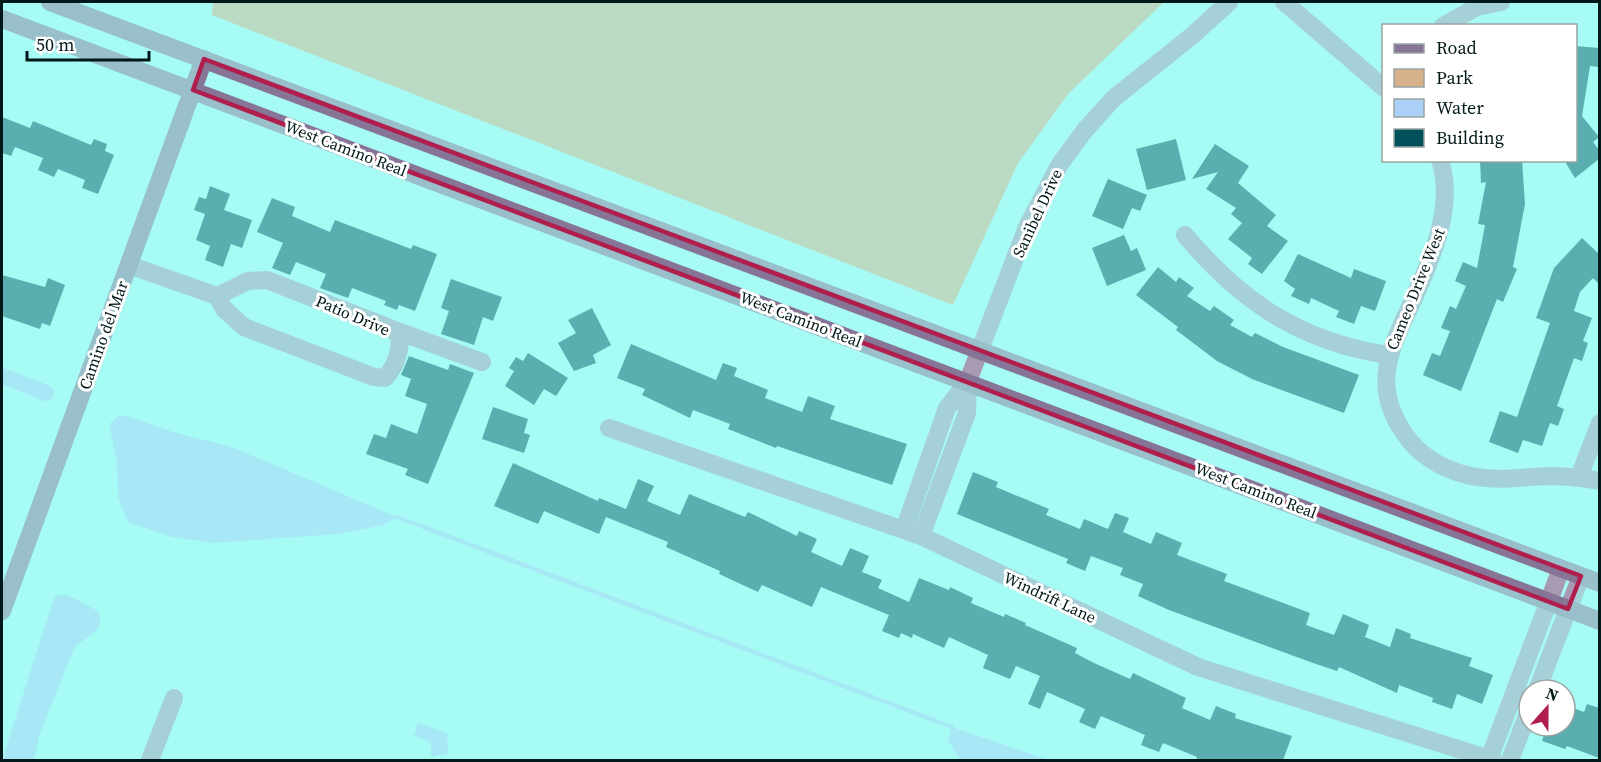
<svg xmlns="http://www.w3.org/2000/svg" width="1601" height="762" font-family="'Source Serif 4',serif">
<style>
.green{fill:#d6b189}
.water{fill:#abd1f9}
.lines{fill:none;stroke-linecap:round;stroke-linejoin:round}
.stream{stroke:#abd1f9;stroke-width:4.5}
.canal{stroke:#abd1f9;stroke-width:16}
.building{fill:#00515b}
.street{stroke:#a79bb3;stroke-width:18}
.secondary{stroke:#877598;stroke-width:18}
.marked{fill:none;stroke:#b01e4d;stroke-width:4.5;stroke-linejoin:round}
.labels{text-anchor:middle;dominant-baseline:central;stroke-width:6;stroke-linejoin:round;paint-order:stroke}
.street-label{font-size:16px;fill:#001918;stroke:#fff}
</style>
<rect width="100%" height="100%" fill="#a6fbf4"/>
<path class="green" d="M 213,2 L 1164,2 L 1069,93 L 1018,163 L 953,305 L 212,15 Z"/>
<path class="water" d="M 119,416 L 128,416 L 173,432 L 229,446 L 397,517 L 384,525 L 340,534 L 213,543 L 171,537 L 128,522 L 118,498 L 117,462 L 109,424 Z
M 59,595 L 68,595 L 98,611 C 107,633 85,635 74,649 L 40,733 L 34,760 L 2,760 L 54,598 Z
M 418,723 L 447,733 L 448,753 L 431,757 L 431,742 L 414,736 Z
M 952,727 L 1049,760 L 960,760 L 948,740 Z"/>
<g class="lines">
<path class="stream" d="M 397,517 L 952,727"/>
<path class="canal" d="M 2,376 L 46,393"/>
</g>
<path class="building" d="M 1575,46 L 1599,48 L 1599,67 L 1590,66 L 1582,116 L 1599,137 L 1593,142 L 1599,150 L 1599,159 L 1575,178 L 1564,160 L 1575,160 Z
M 2,117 L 30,128 L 33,121 L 91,145 L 94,139 L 107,144 L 105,151 L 114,155 L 98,194 L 82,188 L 85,180 L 58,169 L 54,177 L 38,170 L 43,158 L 15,147 L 11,156 L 2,153 Z
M 1176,139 L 1186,180 L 1147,190 L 1136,149 Z
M 1215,144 L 1249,166 L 1238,183 L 1276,215 L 1267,226 L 1288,241 L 1262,274 L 1248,264 L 1252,258 L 1228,239 L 1242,223 L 1231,214 L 1236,208 L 1206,189 L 1218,172 L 1192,179 Z
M 1480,160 L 1522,160 L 1525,204 L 1513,267 L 1517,269 L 1503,302 L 1497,299 L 1461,391 L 1423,375 L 1432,353 L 1440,356 L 1450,331 L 1441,328 L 1450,306 L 1456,309 L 1466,286 L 1455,281 L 1463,262 L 1477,268 L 1485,225 L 1478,224 L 1486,182 L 1481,183 Z
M 1108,179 L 1147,195 L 1140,211 L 1132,208 L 1123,229 L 1092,216 Z
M 210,186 L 230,194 L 224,210 L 252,220 L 242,248 L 231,244 L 223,267 L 205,260 L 210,246 L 196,240 L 205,214 L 194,210 L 199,197 L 206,199 Z
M 272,198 L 295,207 L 292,216 L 330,232 L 335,220 L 411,249 L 413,245 L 437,254 L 415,311 L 399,305 L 397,310 L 384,305 L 386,301 L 352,288 L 348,298 L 320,288 L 326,274 L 296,262 L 290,275 L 272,268 L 283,243 L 257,232 Z
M 1124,235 L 1131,251 L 1137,248 L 1146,270 L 1107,286 L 1092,248 Z
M 1582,238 L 1599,254 L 1599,284 L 1593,278 L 1580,292 L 1574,311 L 1592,318 L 1583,341 L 1588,343 L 1582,361 L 1574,358 L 1557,406 L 1564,409 L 1558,426 L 1550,423 L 1542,446 L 1523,440 L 1518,453 L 1489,442 L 1500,411 L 1517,417 L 1550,323 L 1536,318 L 1554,268 Z
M 1298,254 L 1351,278 L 1354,269 L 1386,281 L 1375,311 L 1361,306 L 1354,324 L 1336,317 L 1339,311 L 1311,298 L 1309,304 L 1291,296 L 1295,289 L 1284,281 Z
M 1158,267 L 1176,282 L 1179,277 L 1194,288 L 1187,296 L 1210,311 L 1214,306 L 1234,320 L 1230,325 L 1252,337 L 1255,333 L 1283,347 L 1359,375 L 1344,413 L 1252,379 L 1217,361 L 1176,330 L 1178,327 L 1136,295 Z
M 2,275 L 45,287 L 48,278 L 65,285 L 50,326 L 42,323 L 40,329 L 2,316 Z
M 451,279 L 502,297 L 493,321 L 483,317 L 474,345 L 441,334 L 449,311 L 441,308 Z
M 592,308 L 611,345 L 593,355 L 596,363 L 574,371 L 558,343 L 576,333 L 568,320 Z
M 631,344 L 716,380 L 723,363 L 737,368 L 734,376 L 768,390 L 765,398 L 802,412 L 808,396 L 835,406 L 830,419 L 907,444 L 892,485 L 777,446 L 776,448 L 728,429 L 730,424 L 693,410 L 690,418 L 642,395 L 645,389 L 617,378 Z
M 528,353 L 568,378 L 556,396 L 544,389 L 534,405 L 505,386 L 514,371 L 509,368 L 516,357 L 523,361 Z
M 409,356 L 448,370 L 450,364 L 474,373 L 428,484 L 405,475 L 408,469 L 366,454 L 374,434 L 386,438 L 391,424 L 417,434 L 427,404 L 405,396 L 411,379 L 401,375 Z
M 493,407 L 528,419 L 524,433 L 530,435 L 524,453 L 482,439 Z
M 513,463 L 598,501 L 599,498 L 626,509 L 638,479 L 654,486 L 647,501 L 680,515 L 689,494 L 745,517 L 748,512 L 797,536 L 799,531 L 817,539 L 811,552 L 842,566 L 850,548 L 869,556 L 862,572 L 882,580 L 878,588 L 909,602 L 919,578 L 949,590 L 950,587 L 973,598 L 971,603 L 1004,617 L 1005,614 L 1026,623 L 1025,625 L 1077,648 L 1075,653 L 1094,663 L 1130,679 L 1133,673 L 1186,698 L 1182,708 L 1210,720 L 1216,706 L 1236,714 L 1235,718 L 1292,736 L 1283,760 L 1196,760 L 1197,757 L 1163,743 L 1159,752 L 1141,745 L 1145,735 L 1101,716 L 1095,729 L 1079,722 L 1085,709 L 1047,692 L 1040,709 L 1028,704 L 1040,676 L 1016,666 L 1010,679 L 983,668 L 988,655 L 949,637 L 944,648 L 913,634 L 912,638 L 901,633 L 899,638 L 882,631 L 889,615 L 821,587 L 812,607 L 762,585 L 758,592 L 719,574 L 720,571 L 666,547 L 668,542 L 606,517 L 599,534 L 544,511 L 538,524 L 494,506 Z
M 973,472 L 998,482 L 996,487 L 1049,509 L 1046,515 L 1080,529 L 1084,519 L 1108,529 L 1115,513 L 1129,518 L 1123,532 L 1151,544 L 1156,532 L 1182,543 L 1177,555 L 1227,574 L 1224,581 L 1310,613 L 1306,625 L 1334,635 L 1343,614 L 1369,625 L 1365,637 L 1390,647 L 1396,628 L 1411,634 L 1410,638 L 1472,658 L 1469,666 L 1493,675 L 1482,704 L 1457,694 L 1452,709 L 1432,702 L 1433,698 L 1399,685 L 1397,693 L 1339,667 L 1337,671 L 1313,663 L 1169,610 L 1138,596 L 1143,584 L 1120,575 L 1123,568 L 1091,556 L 1085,571 L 1066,563 L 1068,559 L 957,514 Z
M 1587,704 L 1599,708 L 1599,758 L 1567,746 L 1565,749 L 1542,741 L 1547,726 L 1565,726 L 1565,705 L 1584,712 Z"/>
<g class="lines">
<path class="street" d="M 1284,2 L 1384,88
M 1443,26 L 1477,7 L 1501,2
M 1440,160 C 1456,209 1429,265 1409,309 C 1388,353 1373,388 1404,433 C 1418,455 1442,469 1467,475 C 1495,482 1521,477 1549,476 C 1566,476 1583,478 1600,481
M 1185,235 C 1241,302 1301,342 1388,355
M 129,265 L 217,296 L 224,309 L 244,327 L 374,377 L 385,378 C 396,366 400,352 400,337 L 392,329 L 267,280 L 248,281 L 217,296
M 392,329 L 482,362
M 609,428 L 921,536 L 1198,667 L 1493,760
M 1579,477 L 1600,423
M 904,530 L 947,408 L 968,381 L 1027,227 L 1060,164 L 1085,130 L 1114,98 L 1193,35 L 1229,2
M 921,536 L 967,413 L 968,381
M 1537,690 L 1581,576
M 1489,759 L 1561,569
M 150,760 L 174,698
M 1510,760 L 1529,711"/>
<path class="secondary" d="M 50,2 L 1600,583
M 2,19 L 1600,621
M 2,611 L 204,59"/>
</g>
<path d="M0 0H1601V762H0ZM 204,59 L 1581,576 L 1568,609 L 193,90 Z" fill="#a6fbf4" fill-opacity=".55" fill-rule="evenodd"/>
<path class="marked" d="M 204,59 L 1581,576 L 1568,609 L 193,90 Z"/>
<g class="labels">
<g class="street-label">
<text transform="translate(346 148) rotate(21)">West Camino Real</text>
<text transform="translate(1037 213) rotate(-65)">Sanibel Drive</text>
<text transform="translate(1415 289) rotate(-68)">Cameo Drive West</text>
<text transform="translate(353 315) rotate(23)">Patio Drive</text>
<text transform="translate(801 319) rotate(21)">West Camino Real</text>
<text transform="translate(103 335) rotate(-70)">Camino del Mar</text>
<text transform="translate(1256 490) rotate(21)">West Camino Real</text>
<text transform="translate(1050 597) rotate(25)">Windrift Lane</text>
</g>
</g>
<rect width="1601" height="762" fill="none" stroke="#001918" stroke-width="6"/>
<rect x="1382" y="24" width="195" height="138" fill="#ffffff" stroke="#99a3a3" stroke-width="1.5"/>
<rect x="1394" y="44" width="30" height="9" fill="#877598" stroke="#99a3a3" stroke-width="1.5"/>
<text x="1436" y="54" font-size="18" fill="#001918">Road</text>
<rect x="1394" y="69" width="30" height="18" fill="#d6b189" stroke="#99a3a3" stroke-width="1.5"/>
<text x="1436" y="84" font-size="18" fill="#001918">Park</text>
<rect x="1394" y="99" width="30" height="18" fill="#abd1f9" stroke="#99a3a3" stroke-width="1.5"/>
<text x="1436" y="114" font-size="18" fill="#001918">Water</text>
<rect x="1394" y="129" width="30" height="18" fill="#00515b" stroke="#99a3a3" stroke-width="1.5"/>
<text x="1436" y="144" font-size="18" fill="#001918">Building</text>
<g transform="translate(1547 708) rotate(21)"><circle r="28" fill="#ffffff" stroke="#99a3a3" stroke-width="1.5"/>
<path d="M0-4.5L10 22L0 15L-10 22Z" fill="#b01e4d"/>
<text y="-9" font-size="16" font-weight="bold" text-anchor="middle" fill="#001918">N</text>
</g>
<path d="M27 51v9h122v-9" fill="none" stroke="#001918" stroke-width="3"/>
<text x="36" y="51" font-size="18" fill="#001918" stroke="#ffffff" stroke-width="4.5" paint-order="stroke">50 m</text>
</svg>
